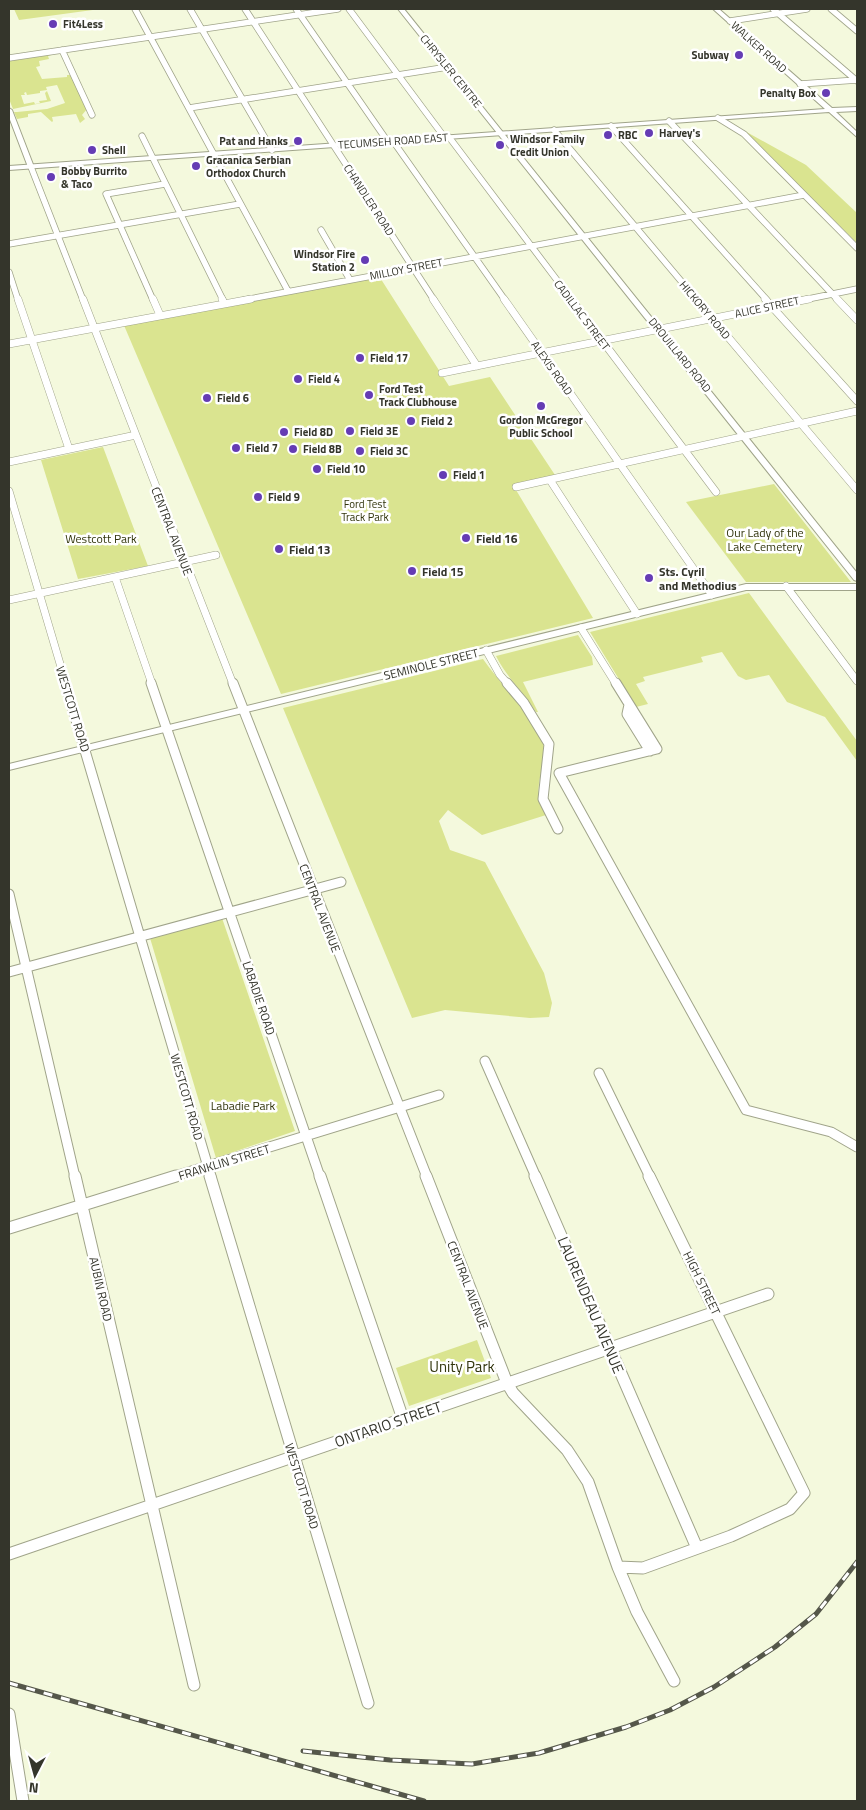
<svg xmlns="http://www.w3.org/2000/svg" width="866" height="1810" font-family="'Titillium Web',sans-serif">
<style>
.green{fill:#dae490}
.lines{fill:none;stroke-linecap:round;stroke-linejoin:round}
.minor-far3-casing{stroke:#a0a48a;stroke-width:7}
.minor-far2-casing{stroke:#a0a48a;stroke-width:8}
.minor-far1-casing{stroke:#a0a48a;stroke-width:11}
.minor-casing{stroke:#a0a48a;stroke-width:13}
.tertiary-casing{stroke:#a0a48a;stroke-width:2}
.secondary-casing{stroke:#a0a48a;stroke-width:2}
.minor-far3{stroke:#fff;stroke-width:5.5}
.minor-far2{stroke:#fff;stroke-width:7}
.minor-far1{stroke:#fff;stroke-width:9}
.minor{stroke:#fff;stroke-width:11}
.tertiary{fill:#fff;fill-rule:evenodd}
.secondary{fill:#fff;fill-rule:evenodd}
.rail-casing{stroke:#55574a;stroke-width:5}
.rail{stroke:#fff;stroke-width:3;stroke-dasharray:9;stroke-linecap:butt}
.poi-dot{fill:#653cb4;stroke:#fff;stroke-width:2}
.labels{text-anchor:middle;dominant-baseline:central;stroke-width:5;stroke-linejoin:round;paint-order:stroke}
.far-poi-label{font-size:11px;font-weight:bold;fill:#34352b;stroke:#fff;text-anchor:start}
.far-street-label{font-size:11px;fill:#34352b;stroke:#fff}
.far-park-label{font-size:11px;fill:#31340c;stroke:#fff}
.street-label{font-size:12px;fill:#34352b;stroke:#fff}
.park-label{font-size:12px;fill:#31340c;stroke:#fff}
.poi-label{font-size:12px;font-weight:bold;fill:#34352b;stroke:#fff;text-anchor:start}
.near-street-label{font-size:15px;fill:#34352b;stroke:#fff}
.near-park-label{font-size:15px;fill:#31340c;stroke:#fff}
</style>
<rect width="100%" height="100%" fill="#f4f9dd"/>
<path class="green" d="M 14,9 L 100,9 L 19,20 Z
M 58,53 L 48,56 L 49,59 L 39,61 L 40,66 L 36,67 L 42,79 L 67,77 L 67,75 L 71,75 L 87,109 L 82,115 L 85,119 L 80,123 L 76,114 L 52,117 L 53,121 L 52,122 L 41,112 L 28,114 L 28,117 L 17,119 L 14,112 L 17,112 L 47,109 L 65,103 L 57,85 L 46,87 L 47,90 L 40,91 L 40,93 L 27,95 L 26,92 L 24,93 L 25,95 L 21,95 L 24,104 L 34,102 L 35,104 L 40,103 L 39,101 L 47,100 L 45,93 L 47,91 L 51,101 L 13,109 L 9,99 L 9,61 Z
M 743,130 L 806,165 L 857,213 L 857,243 Z
M 379,276 L 449,386 L 490,377 L 555,475 L 513,485 L 593,618 L 281,694 L 123,323 Z
M 103,447 L 148,566 L 78,579 L 41,460 Z
M 774,484 L 851,582 L 746,582 L 686,502 Z
M 749,593 L 857,741 L 857,761 L 825,717 L 787,702 L 769,675 L 746,680 L 738,676 L 722,652 L 701,657 L 703,662 L 643,677 L 645,681 L 636,684 L 648,704 L 636,707 L 590,632 Z
M 578,635 L 592,657 L 593,665 L 523,682 L 538,712 L 536,712 C 523,691 507,678 496,656 Z
M 483,659 C 497,680 541,725 544,747 C 546,764 536,781 539,797 C 540,803 544,809 546,815 L 482,835 L 448,810 L 439,821 L 450,850 L 485,862 L 544,973 L 552,1003 L 549,1017 L 530,1018 L 445,1010 L 412,1018 L 283,708 Z
M 222,918 L 295,1131 L 216,1158 L 150,938 Z
M 477,1340 L 491,1378 L 409,1406 L 396,1368 Z"/>
<g class="lines">
<defs>
<path id="minor-far3" d="M 135,9 L 288,291
M 190,9 L 272,150
M 245,9 L 434,300
M 296,9 L 388,142
M 349,9 L 445,138
M 773,9 L 857,81
M 831,9 L 857,31
M 730,21 L 807,9
M 62,50 L 92,115
M 9,58 L 338,9
M 800,84 L 857,80
M 189,108 L 448,67
M 718,118 L 744,134 L 857,248
M 669,121 L 838,300
M 611,126 L 767,300
M 554,130 L 697,300
M 142,136 L 223,300
M 449,137 L 572,300
M 393,141 L 505,300
M 31,167 L 83,300
M 321,230 L 350,280
M 9,244 L 240,204
M 9,272 L 18,300
M 153,300 L 106,194 L 165,184
M 244,300 L 804,195
M 803,300 L 857,289"/>
<path id="minor-far2" d="M 18,299 L 69,449
M 83,299 L 233,684
M 153,299 L 160,315
M 222,299 L 224,303
M 433,299 L 477,366
M 504,299 L 712,595
M 571,299 L 716,492
M 696,299 L 857,490
M 765,299 L 857,401
M 837,299 L 857,320
M 9,344 L 251,299
M 442,373 L 809,299
M 9,462 L 136,435
M 550,480 L 637,614
M 516,487 L 857,411
M 9,491 L 66,684
M 115,577 L 152,684
M 786,586 L 857,681
M 9,600 L 216,555
M 581,628 L 616,684
M 486,650 L 500,675 L 508,684"/>
<path id="minor-far1" d="M 65,683 L 211,1177
M 151,683 L 320,1177
M 233,683 L 427,1177
M 507,683 L 524,703 L 549,744 L 543,799 L 558,829
M 616,683 L 657,749 L 559,773 L 746,1110 L 831,1132 L 857,1147
M 629,705 L 627,714 L 650,751
M 9,894 L 75,1177
M 9,972 L 341,882
M 485,1061 L 536,1177
M 599,1073 L 650,1177
M 172,1177 L 439,1095"/>
<path id="minor" d="M 75,1176 L 194,1685
M 210,1176 L 368,1703
M 320,1176 L 403,1419
M 426,1176 L 507,1383 L 513,1393 L 567,1450 L 588,1482 L 618,1567 L 637,1612 L 674,1681
M 535,1176 L 697,1548
M 9,1228 L 176,1176
M 9,1554 L 768,1294
M 618,1567 L 643,1568 L 731,1536 L 790,1509 L 804,1493 L 649,1176
M 9,1714 L 23,1801"/>
<path id="tertiary" d="M 398,9 L 404,9 L 857,573 L 857,581 L 854,580 Z
M 9,108 L 12,110 L 34,167 L 33,168 L 28,167 L 9,117 Z
M 746,584 L 857,584 L 857,590 L 746,590 L 9,770 L 9,764 Z"/>
<path id="secondary" d="M 713,9 L 719,9 L 832,108 L 857,107 L 857,111 L 836,112 L 857,132 L 857,137 L 829,112 L 9,170 L 9,166 L 825,109 Z"/>
</defs>
<use href="#minor-far3" class="minor-far3-casing"/>
<use href="#minor-far2" class="minor-far2-casing"/>
<use href="#minor-far1" class="minor-far1-casing"/>
<use href="#minor" class="minor-casing"/>
<use href="#tertiary" class="tertiary-casing"/>
<use href="#secondary" class="secondary-casing"/>
<use href="#minor-far3" class="minor-far3"/>
<use href="#minor-far2" class="minor-far2"/>
<use href="#minor-far1" class="minor-far1"/>
<use href="#minor" class="minor"/>
<use href="#tertiary" class="tertiary"/>
<use href="#secondary" class="secondary"/>
<defs>
<path id="rail" d="M 9,1683 L 424,1801
M 303,1751 L 390,1760 L 472,1764 L 539,1753 L 626,1727 L 670,1710 L 714,1687 L 775,1647 L 816,1614 L 857,1562"/>
</defs>
<use href="#rail" class="rail-casing"/>
<use href="#rail" class="rail"/>
</g>
<g class="poi-dot">
<circle cx="53" cy="24" r="5"/>
<circle cx="739" cy="55" r="5"/>
<circle cx="826" cy="93" r="5"/>
<circle cx="649" cy="133" r="5"/>
<circle cx="608" cy="135" r="5"/>
<circle cx="298" cy="141" r="5"/>
<circle cx="500" cy="145" r="5"/>
<circle cx="92" cy="150" r="5"/>
<circle cx="196" cy="166" r="5"/>
<circle cx="51" cy="177" r="5"/>
<circle cx="365" cy="260" r="5"/>
<circle cx="360" cy="358" r="5"/>
<circle cx="298" cy="379" r="5"/>
<circle cx="369" cy="395" r="5"/>
<circle cx="207" cy="398" r="5"/>
<circle cx="541" cy="406" r="5"/>
<circle cx="411" cy="421" r="5"/>
<circle cx="350" cy="431" r="5"/>
<circle cx="284" cy="432" r="5"/>
<circle cx="236" cy="448" r="5"/>
<circle cx="293" cy="449" r="5"/>
<circle cx="360" cy="451" r="5"/>
<circle cx="317" cy="469" r="5"/>
<circle cx="443" cy="475" r="5"/>
<circle cx="258" cy="497" r="5"/>
<circle cx="466" cy="538" r="5"/>
<circle cx="279" cy="549" r="5"/>
<circle cx="412" cy="571" r="5"/>
<circle cx="649" cy="578" r="5"/>
</g>
<g class="labels">
<g class="far-poi-label">
<text x="63" y="24">Fit4Less</text>
<text x="729" y="55" text-anchor="end">Subway</text>
<text x="816" y="93" text-anchor="end">Penalty Box</text>
<text x="659" y="133">Harvey's</text>
<text x="618" y="135">RBC</text>
<text x="510" y="139">Windsor Family<tspan x="510" dy="13">Credit Union</tspan></text>
<text x="288" y="141" text-anchor="end">Pat and Hanks</text>
<text x="102" y="150">Shell</text>
<text x="206" y="160">Gracanica Serbian<tspan x="206" dy="13">Orthodox Church</tspan></text>
<text x="61" y="171">Bobby Burrito<tspan x="61" dy="13">&amp; Taco</tspan></text>
<text x="355" y="254" text-anchor="end">Windsor Fire<tspan x="355" dy="13">Station 2</tspan></text>
<text x="370" y="358">Field 17</text>
<text x="308" y="379">Field 4</text>
<text x="379" y="389">Ford Test<tspan x="379" dy="13">Track Clubhouse</tspan></text>
<text x="217" y="398">Field 6</text>
<text x="541" y="420" text-anchor="middle">Gordon McGregor<tspan x="541" dy="13">Public School</tspan></text>
<text x="421" y="421">Field 2</text>
<text x="360" y="431">Field 3E</text>
<text x="294" y="432">Field 8D</text>
<text x="246" y="448">Field 7</text>
<text x="303" y="449">Field 8B</text>
<text x="370" y="451">Field 3C</text>
<text x="327" y="469">Field 10</text>
<text x="453" y="475">Field 1</text>
<text x="268" y="497">Field 9</text>
</g>
<g class="far-street-label">
<text transform="translate(759 47) rotate(42)">WALKER ROAD</text>
<text transform="translate(451 71) rotate(51)">CHRYSLER CENTRE</text>
<text transform="translate(393 141) rotate(-4)">TECUMSEH ROAD EAST</text>
<text transform="translate(369 200) rotate(57)">CHANDLER ROAD</text>
<text transform="translate(406 269) rotate(-11)">MILLOY STREET</text>
<text transform="translate(767 307) rotate(-12)">ALICE STREET</text>
<text transform="translate(705 310) rotate(50)">HICKORY ROAD</text>
<text transform="translate(582 315) rotate(53)">CADILLAC STREET</text>
<text transform="translate(680 355) rotate(51)">DROUILLARD ROAD</text>
<text transform="translate(552 368) rotate(55)">ALEXIS ROAD</text>
</g>
<g class="far-park-label">
<text x="365" y="504">Ford Test<tspan x="365" dy="13">Track Park</tspan></text>
</g>
<g class="street-label">
<text transform="translate(172 531) rotate(69)">CENTRAL AVENUE</text>
<text transform="translate(431 664) rotate(-14)">SEMINOLE STREET</text>
<text transform="translate(73 709) rotate(73)">WESTCOTT ROAD</text>
<text transform="translate(320 908) rotate(69)">CENTRAL AVENUE</text>
<text transform="translate(259 998) rotate(71)">LABADIE ROAD</text>
<text transform="translate(187 1097) rotate(74)">WESTCOTT ROAD</text>
<text transform="translate(224 1162) rotate(-17)">FRANKLIN STREET</text>
<text transform="translate(702 1283) rotate(64)">HIGH STREET</text>
<text transform="translate(468 1285) rotate(69)">CENTRAL AVENUE</text>
<text transform="translate(101 1289) rotate(77)">AUBIN ROAD</text>
<text transform="translate(302 1486) rotate(73)">WESTCOTT ROAD</text>
</g>
<g class="park-label">
<text x="765" y="532">Our Lady of the<tspan x="765" dy="14">Lake Cemetery</tspan></text>
<text x="101" y="538">Westcott Park</text>
<text x="243" y="1105">Labadie Park</text>
</g>
<g class="poi-label">
<text x="476" y="538">Field 16</text>
<text x="289" y="549">Field 13</text>
<text x="422" y="571">Field 15</text>
<text x="659" y="571">Sts. Cyril<tspan x="659" dy="14">and Methodius</tspan></text>
</g>
<g class="near-street-label">
<text transform="translate(591 1305) rotate(67)">LAURENDEAU AVENUE</text>
<text transform="translate(388 1424) rotate(-19)">ONTARIO STREET</text>
</g>
<g class="near-park-label">
<text x="462" y="1366">Unity Park</text>
</g>
</g>
<rect width="866" height="1810" fill="none" stroke="#34352b" stroke-width="20"/>
<g transform="translate(35 1775) rotate(186)" stroke="#ffffff" stroke-width="4" paint-order="stroke">
<path d="M0-4L9 19L0 12L-9 19Z" fill="#34352b"/>
<text y="-8" font-size="14" font-weight="bold" text-anchor="middle" fill="#34352b">N</text>
</g>
</svg>
